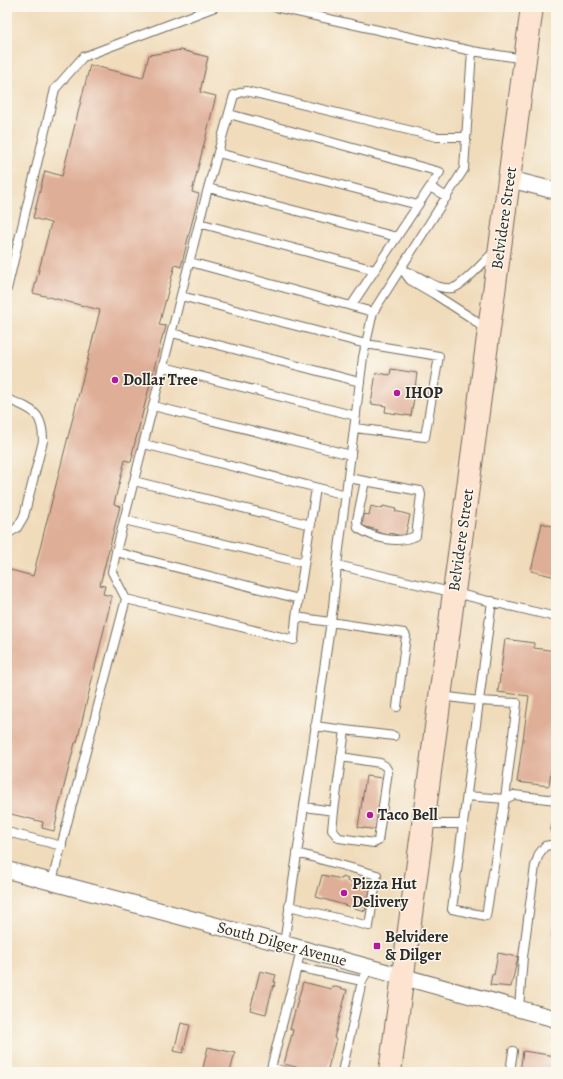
<svg xmlns="http://www.w3.org/2000/svg" width="563" height="1079" font-family="Alegreya,serif">
<style>
.building{fill:#dfae97}
.lines{fill:none;stroke-linecap:round;stroke-linejoin:round}
.service-casing{stroke:#70695d;stroke-width:10}
.minor-casing{stroke:#70695d;stroke-width:18}
.secondary-casing{stroke:#70695d;stroke-width:24}
.service{stroke:#fff;stroke-width:8}
.minor{stroke:#fff;stroke-width:16}
.secondary{stroke:#fde4d1;stroke-width:22}
.poi-dot{fill:#b5179e;stroke:#fbf7ec;stroke-width:1.5}
.labels{text-anchor:middle;dominant-baseline:central;stroke-width:3;stroke-linejoin:round;paint-order:stroke}
.street-label{font-size:16px;fill:#2b2b2b;stroke:#fbf7ec}
.poi-label{font-size:16px;font-weight:bold;fill:#2b2b2b;stroke:#fbf7ec;text-anchor:start}
</style>
<rect width="100%" height="100%" fill="#fbf7ec"/>
<filter id="ink" filterUnits="userSpaceOnUse"><feTurbulence type="fractalNoise" baseFrequency=".025" numOctaves="2"/><feDisplacementMap in="SourceGraphic" scale="8" xChannelSelector="R" yChannelSelector="G"/><feConvolveMatrix kernelMatrix="1 2 1 2 8 2 1 2 1" color-interpolation-filters="sRGB"/></filter>
<filter id="wash" filterUnits="userSpaceOnUse"><feTurbulence type="fractalNoise" baseFrequency=".012" numOctaves="4" result="noise"/><feDisplacementMap in="SourceGraphic" scale="16" xChannelSelector="R" yChannelSelector="G"/><feGaussianBlur stdDeviation="0.9" result="paint"/><feColorMatrix in="noise" values="0 0 0 0 0 0 0 0 0 0 0 0 0 0 0 0 0 1.4 0 .05"/><feComposite in="paint" operator="in"/></filter>
<g filter="url(#wash)">
<rect width="100%" height="100%" fill="#f0dcbb"/>
<g id="blocks">
<path class="building" d="M 181,50 L 208,57 L 200,92 L 216,96 L 192,192 L 199,194 L 181,267 L 175,265 L 159,325 L 166,326 L 164,334 L 163,334 L 132,454 L 133,454 L 131,462 L 125,460 L 114,504 L 120,506 L 100,585 L 105,586 L 103,594 L 112,596 L 77,742 L 75,743 L 56,818 L 57,818 L 54,831 L 42,828 L 43,822 L 7,813 L 7,569 L 33,576 L 100,310 L 33,293 L 51,223 L 33,218 L 45,171 L 62,176 L 90,65 L 143,78 L 149,55 Z
M 391,369 L 417,373 L 415,388 L 421,388 L 419,399 L 414,398 L 411,416 L 385,412 L 386,406 L 371,404 L 376,373 L 390,375 Z
M 371,506 L 382,509 L 383,506 L 396,509 L 395,511 L 410,515 L 405,537 L 390,533 L 389,536 L 376,533 L 377,530 L 362,526 L 364,514 L 369,515 Z
M 542,523 L 556,527 L 556,577 L 531,571 Z
M 505,639 L 534,643 L 534,648 L 556,651 L 556,732 L 549,786 L 517,782 L 529,696 L 498,692 Z
M 366,776 L 383,778 L 377,830 L 358,827 Z
M 554,816 L 556,817 L 556,833 L 550,832 Z
M 322,875 L 342,879 L 343,877 L 348,879 L 347,881 L 371,887 L 365,911 L 316,897 Z
M 555,920 L 556,920 L 556,936 L 552,935 Z
M 498,953 L 518,957 L 511,987 L 490,985 L 492,974 L 494,975 Z
M 260,971 L 276,975 L 274,982 L 276,982 L 274,987 L 273,986 L 266,1014 L 250,1010 Z
M 303,982 L 331,989 L 332,986 L 347,990 L 334,1038 L 336,1039 L 327,1072 L 315,1072 L 284,1064 L 293,1030 L 290,1029 Z
M 181,1023 L 190,1025 L 183,1053 L 174,1051 Z
M 208,1047 L 235,1053 L 230,1072 L 202,1072 Z
M 523,1051 L 556,1056 L 556,1072 L 520,1072 Z"/>
</g>
</g>
<g filter="url(#ink)">
<use href="#blocks" fill-opacity="0" stroke="#70695d" stroke-width="1"/>
<g class="lines">
<defs>
<path id="service" d="M 275,7 L 472,51 L 525,59
M 229,114 L 440,172 L 351,306
M 218,153 L 418,205
M 430,187 L 447,197
M 208,188 L 397,237
M 199,223 L 375,270
M 190,262 L 373,312
M 402,269 L 410,280 L 434,294 L 473,319 L 487,332
M 404,271 C 414,273 422,279 432,284 C 438,287 445,289 453,288 C 463,286 486,259 495,251
M 7,289 L 55,89 L 83,57 L 215,7
M 181,296 L 366,344 L 439,356 L 425,437 L 355,428
M 172,333 L 360,382
M 164,367 L 356,416
M 7,399 C 32,409 43,412 43,441 L 24,516 L 17,528 L 7,534
M 153,406 L 351,455
M 144,444 L 346,495
M 348,478 L 420,491 L 421,495 L 416,536 C 397,544 375,539 358,528 L 357,520 L 365,481
M 134,481 L 311,525
M 124,520 L 304,563
M 116,552 L 299,599
M 337,565 L 363,357 L 373,312 L 464,169 L 472,51
M 126,599 L 294,640 L 296,617 L 316,488
M 296,617 L 404,633 L 406,636 L 397,707
M 441,696 L 479,701 L 492,601
M 479,701 L 517,703 L 505,799 L 486,916 L 452,909 Z
M 345,730 L 394,736
M 467,796 L 505,799 L 514,795 L 556,800
M 304,807 L 334,811 L 345,730 L 315,726
M 334,811 L 332,830 L 339,838 L 374,843 L 378,841 L 388,771 L 385,766 L 380,763 L 341,757
M 424,824 L 463,824
M 7,832 L 62,846
M 52,881 L 126,599 L 112,572 L 116,552 L 208,188 L 234,95 L 246,91 L 437,137 L 466,137
M 289,906 L 369,926 L 377,875 L 297,853
M 284,944 L 333,607 L 337,565 L 556,617
M 301,949 L 297,967 L 362,981 L 369,968
M 519,1008 L 523,957 L 535,866 L 539,854 L 545,846 L 556,844
M 272,1068 L 288,1072
M 270,1072 L 297,967
M 342,1072 L 362,981
M 510,1072 L 513,1051"/>
<path id="minor" d="M 509,179 L 556,191
M 7,870 L 284,944 L 556,1019"/>
<path id="secondary" d="M 390,1072 L 532,7"/>
</defs>
<use href="#service" class="service-casing"/>
<use href="#minor" class="minor-casing"/>
<use href="#secondary" class="secondary-casing"/>
<use href="#service" class="service"/>
<use href="#minor" class="minor"/>
<use href="#secondary" class="secondary"/>
</g>
</g>
<g class="poi-dot">
<circle cx="115" cy="380" r="4"/>
<circle cx="397" cy="393" r="4"/>
<circle cx="370" cy="815" r="4"/>
<circle cx="344" cy="893" r="4"/>
<rect x="373" y="942" width="8" height="8" rx="2"/>
</g>
<g class="labels">
<g class="street-label">
<text transform="translate(504 218) rotate(-82)">Belvidere Street</text>
<text transform="translate(461 540) rotate(-82)">Belvidere Street</text>
<text transform="translate(282 944) rotate(15)">South Dilger Avenue</text>
</g>
<g class="poi-label">
<text x="123" y="380">Dollar Tree</text>
<text x="405" y="393">IHOP</text>
<text x="378" y="815">Taco Bell</text>
<text x="352" y="884">Pizza Hut<tspan x="352" dy="18">Delivery</tspan></text>
<text x="385" y="937">Belvidere<tspan x="385" dy="18">&amp; Dilger</tspan></text>
</g>
</g>
<rect width="563" height="1079" fill="none" stroke="#fbf7ec" stroke-width="24"/>
</svg>
